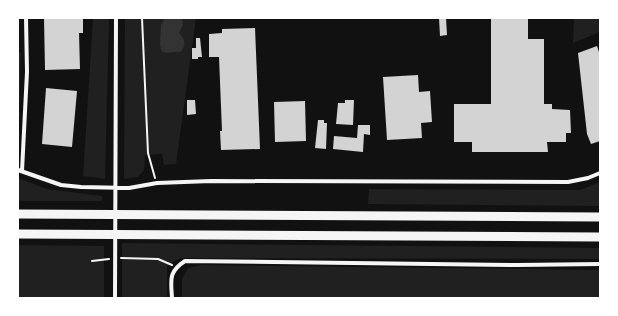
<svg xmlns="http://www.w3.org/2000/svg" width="618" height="316" font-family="Jost,sans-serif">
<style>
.green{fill:#202020}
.water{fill:#333}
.building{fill:#d3d3d3}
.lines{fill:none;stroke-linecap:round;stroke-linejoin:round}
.path{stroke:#f5f5f5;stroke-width:2}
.minor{stroke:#f5f5f5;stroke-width:4}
.motorway{stroke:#f5f5f5;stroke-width:9}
</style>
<rect width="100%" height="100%" fill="#111"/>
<path class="green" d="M 93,18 L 109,18 L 105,179 L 83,176 Z
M 125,18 L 196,18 L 176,164 L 164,165 L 162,154 L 145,155 L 144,170 L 138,177 L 124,179 Z
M 574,18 L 600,18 L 600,32 L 573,43 Z
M 18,52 L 21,53 L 18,153 Z
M 18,178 L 47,189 L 102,196 L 102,201 L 18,201 Z
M 600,182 L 600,206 L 368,204 L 369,189 L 580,190 Z
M 122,243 L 600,248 L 600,259 L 180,258 L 170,264 L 167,267 L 167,298 L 122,298 Z
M 18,245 L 104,246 L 104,298 L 18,298 Z
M 201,265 L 600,270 L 600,298 L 182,298 L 182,279 L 188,268 Z"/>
<path class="water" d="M 165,18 L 182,19 L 183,25 L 179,33 C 185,39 187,46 180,52 C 174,51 168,54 162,52 L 160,45 L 161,25 Z"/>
<path class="building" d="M 44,18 L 83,18 L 83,33 L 79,33 L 80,69 L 45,70 Z
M 439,18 L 446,18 L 447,35 L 440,36 Z
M 491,18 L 528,18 L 528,39 L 544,39 L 544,104 L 552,104 L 552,109 L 570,110 L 571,133 L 566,133 L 566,142 L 547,142 L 548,152 L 472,152 L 472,142 L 454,142 L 454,104 L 491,104 Z
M 255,28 L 260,149 L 221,150 L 220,131 L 222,131 L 219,57 L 209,57 L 209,34 L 222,33 L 222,29 Z
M 196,38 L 200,38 L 202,57 L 198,57 L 198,59 L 192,59 L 192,48 L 196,48 Z
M 597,46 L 600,55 L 600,141 L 591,144 L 587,134 L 578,53 Z
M 418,75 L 419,92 L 430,91 L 432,122 L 421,123 L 422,138 L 387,140 L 383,77 Z
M 46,88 L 77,91 L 72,147 L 42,144 Z
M 187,100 L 195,100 L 196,114 L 187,115 Z
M 345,100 L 354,100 L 353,125 L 336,124 L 338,103 L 345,103 Z
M 305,101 L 306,141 L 275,142 L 274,102 Z
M 318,120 L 324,120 L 324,123 L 327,123 L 326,149 L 315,148 Z
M 358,125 L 370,125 L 370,135 L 364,134 L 363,152 L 333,149 L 334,136 L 357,138 Z"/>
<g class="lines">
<path class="path" d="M 142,18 L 148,153 L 155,178
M 121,258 L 158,259 L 172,265
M 92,261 L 109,259"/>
<path class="minor" d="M 18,170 L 61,185 L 81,187 L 129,188 L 157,183 L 211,181 L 568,182 L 588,178 L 600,173
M 22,171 L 27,72 L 26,18
M 115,298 L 116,18
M 172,298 C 171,280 168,272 185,261 L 517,265 L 600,264"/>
<path class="motorway" d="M 18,214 L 600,217
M 18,234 L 600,237"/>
</g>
<rect width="618" height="316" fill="none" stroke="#ffffff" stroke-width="38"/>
</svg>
